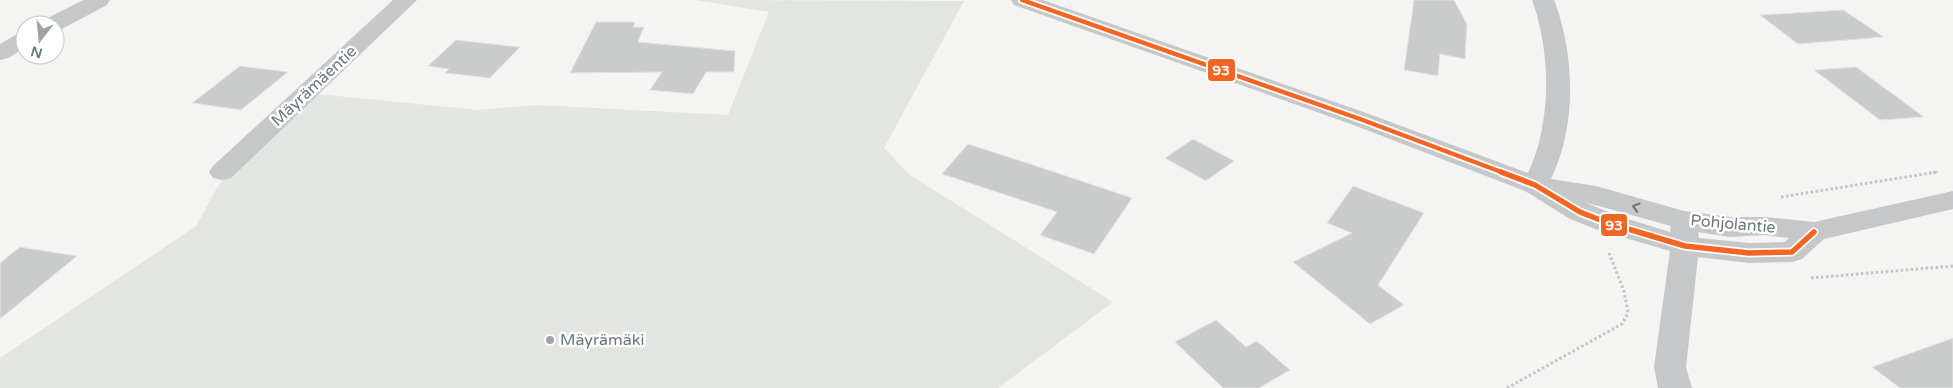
<svg xmlns="http://www.w3.org/2000/svg" width="1953" height="388" font-family="'Varela Round',sans-serif">
<style>
.green{fill:#e3e5e1}
.building{fill:#cacbcb;stroke:#e4e4e2}
.lines{fill:none;stroke-linecap:round;stroke-linejoin:round}
.path-far1{stroke:#c4c4c5;stroke-width:2.5;stroke-dasharray:2 2;stroke-linecap:butt}
.path{stroke:#c4c4c5;stroke-width:3;stroke-dasharray:2.5 2.5;stroke-linecap:butt}
.minor{fill:#c5c7c8;fill-rule:evenodd}
.bus-1-far1-casing{stroke:#fff;stroke-width:8}
.bus-1-casing{stroke:#fff;stroke-width:9}
.bus-1-far1{stroke:#f26522;stroke-width:4.5}
.bus-1{stroke:#f26522;stroke-width:5.5}
.oneway{stroke:#68787f}
.poi-dot{fill:#99a3a8;stroke:#fff;stroke-width:2}
.labels{text-anchor:middle;dominant-baseline:central;stroke-width:5;stroke-linejoin:round;paint-order:stroke}
.street-label{font-size:16px;fill:#68787f;stroke:#fff}
.poi-label{font-size:16px;fill:#68787f;stroke:#fff;text-anchor:start}
.line-badge{stroke:#fff;stroke-width:2}
.badge-label{font-size:14px;text-anchor:middle;font-weight:bold;fill:#fff}
</style>
<rect width="100%" height="100%" fill="#f4f4f3"/>
<path class="green" d="M 695,0 L 964,1 L 884,148 L 910,175 L 1113,302 L 998,388 L 0,388 L 0,358 L 196,226 L 218,186 L 227,175 L 317,94 L 478,110 L 537,105 L 728,115 L 769,12 Z"/>
<path class="building" d="M 1414,0 L 1454,0 L 1467,24 L 1465,59 L 1440,54 L 1438,76 L 1404,70 Z
M 1843,10 L 1884,37 L 1798,44 L 1760,15 Z
M 596,22 L 635,22 L 633,27 L 644,27 L 638,42 L 735,51 L 734,72 L 706,72 L 693,94 L 650,90 L 662,72 L 570,73 Z
M 456,40 L 520,47 L 490,78 L 445,73 L 449,69 L 428,66 Z
M 240,66 L 288,72 L 241,110 L 192,103 Z
M 1856,67 L 1924,117 L 1880,120 L 1814,70 Z
M 1193,139 L 1234,161 L 1206,181 L 1165,158 Z
M 968,144 L 1039,167 L 1132,198 L 1094,254 L 1040,235 L 1057,212 L 942,174 Z
M 1353,186 L 1424,213 L 1378,285 L 1404,305 L 1370,324 L 1293,262 L 1352,233 L 1327,223 Z
M 20,247 L 77,256 L 0,319 L 0,263 Z
M 1216,320 L 1246,347 L 1257,341 L 1290,370 L 1259,388 L 1223,388 L 1175,342 Z
M 1953,338 L 1953,388 L 1900,388 L 1872,367 Z"/>
<g class="lines">
<path class="path-far1" d="M 1929,173 L 1938,172"/>
<path class="path" d="M 1781,197 L 1937,172
M 1811,278 L 1953,266
M 1507,388 L 1622,324 L 1628,313 L 1624,291 L 1609,253"/>
<path class="minor" d="M 83,0 L 110,0 L 107,5 L 60,30 L 55,31 L 55,25 L 41,25 L 44,20 Z
M 393,0 L 417,0 L 231,178 L 222,180 L 213,178 L 209,172 L 213,166 Z
M 1011,0 L 1043,0 L 1369,114 L 1528,173 C 1552,122 1551,52 1532,0 L 1554,0 C 1575,54 1577,126 1551,179 L 1596,186 L 1684,211 L 1730,217 L 1765,217 L 1814,222 L 1953,191 L 1953,209 L 1824,239 L 1802,259 L 1792,262 L 1749,263 L 1698,257 L 1686,367 L 1692,388 L 1658,388 L 1654,367 L 1670,251 L 1598,230 L 1570,219 L 1525,191 L 1351,124 L 1014,5 ZM 1584,202 L 1671,226 L 1670,232 L 1618,216 ZM 1698,232 L 1730,237 L 1765,235 L 1789,238 L 1785,242 L 1749,243 L 1699,238 Z
M 25,32 L 25,48 L 8,58 L 0,60 L 0,44 L 17,34 Z"/>
<defs>
<path id="bus-1-far1" d="M 1022,0 L 1360,119 L 1504,173"/>
<path id="bus-1" d="M 1501,172 L 1535,185 L 1580,212 L 1608,223 L 1685,246 L 1749,253 L 1792,252 L 1814,232"/>
</defs>
<use href="#bus-1-far1" class="bus-1-far1-casing"/>
<use href="#bus-1" class="bus-1-casing"/>
<use href="#bus-1-far1" class="bus-1-far1"/>
<use href="#bus-1" class="bus-1"/>
</g>
<defs><path id="oneway-chevron" d="M-2-3.5L2.5 0L-2 3.5" fill="none" stroke-width="1.6" stroke-linecap="round" stroke-linejoin="round" transform="scale(1.25)"/></defs>
<use class="oneway" href="#oneway-chevron" transform="translate(1636 207) rotate(-164)"/>
<circle class="poi-dot" cx="550" cy="340" r="5"/>
<g class="labels">
<g class="street-label">
<text transform="translate(314 86) rotate(-43)">Mäyrämäentie</text>
<text transform="translate(1733 224) rotate(5)">Pohjolantie</text>
</g>
<g class="poi-label">
<text x="560" y="340">Mäyrämäki</text>
</g>
</g>
<g class="line-badge">
<rect x="1207" y="58" width="29" height="24" rx="5" fill="#f26522"/>
<rect x="1600" y="213" width="28" height="24" rx="5" fill="#f26522"/>
</g>
<g class="badge-label">
<text x="1221" y="75">93</text>
<text x="1614" y="230">93</text>
</g>
<g transform="translate(40 40) rotate(196)"><circle r="24" fill="#ffffff" stroke="#c3c9cc"/>
<path d="M0-4L9 19L0 12L-9 19Z" fill="#99a3a8"/>
<text y="-8" font-size="14" font-weight="bold" text-anchor="middle" fill="#68787f">N</text>
</g>
</svg>
